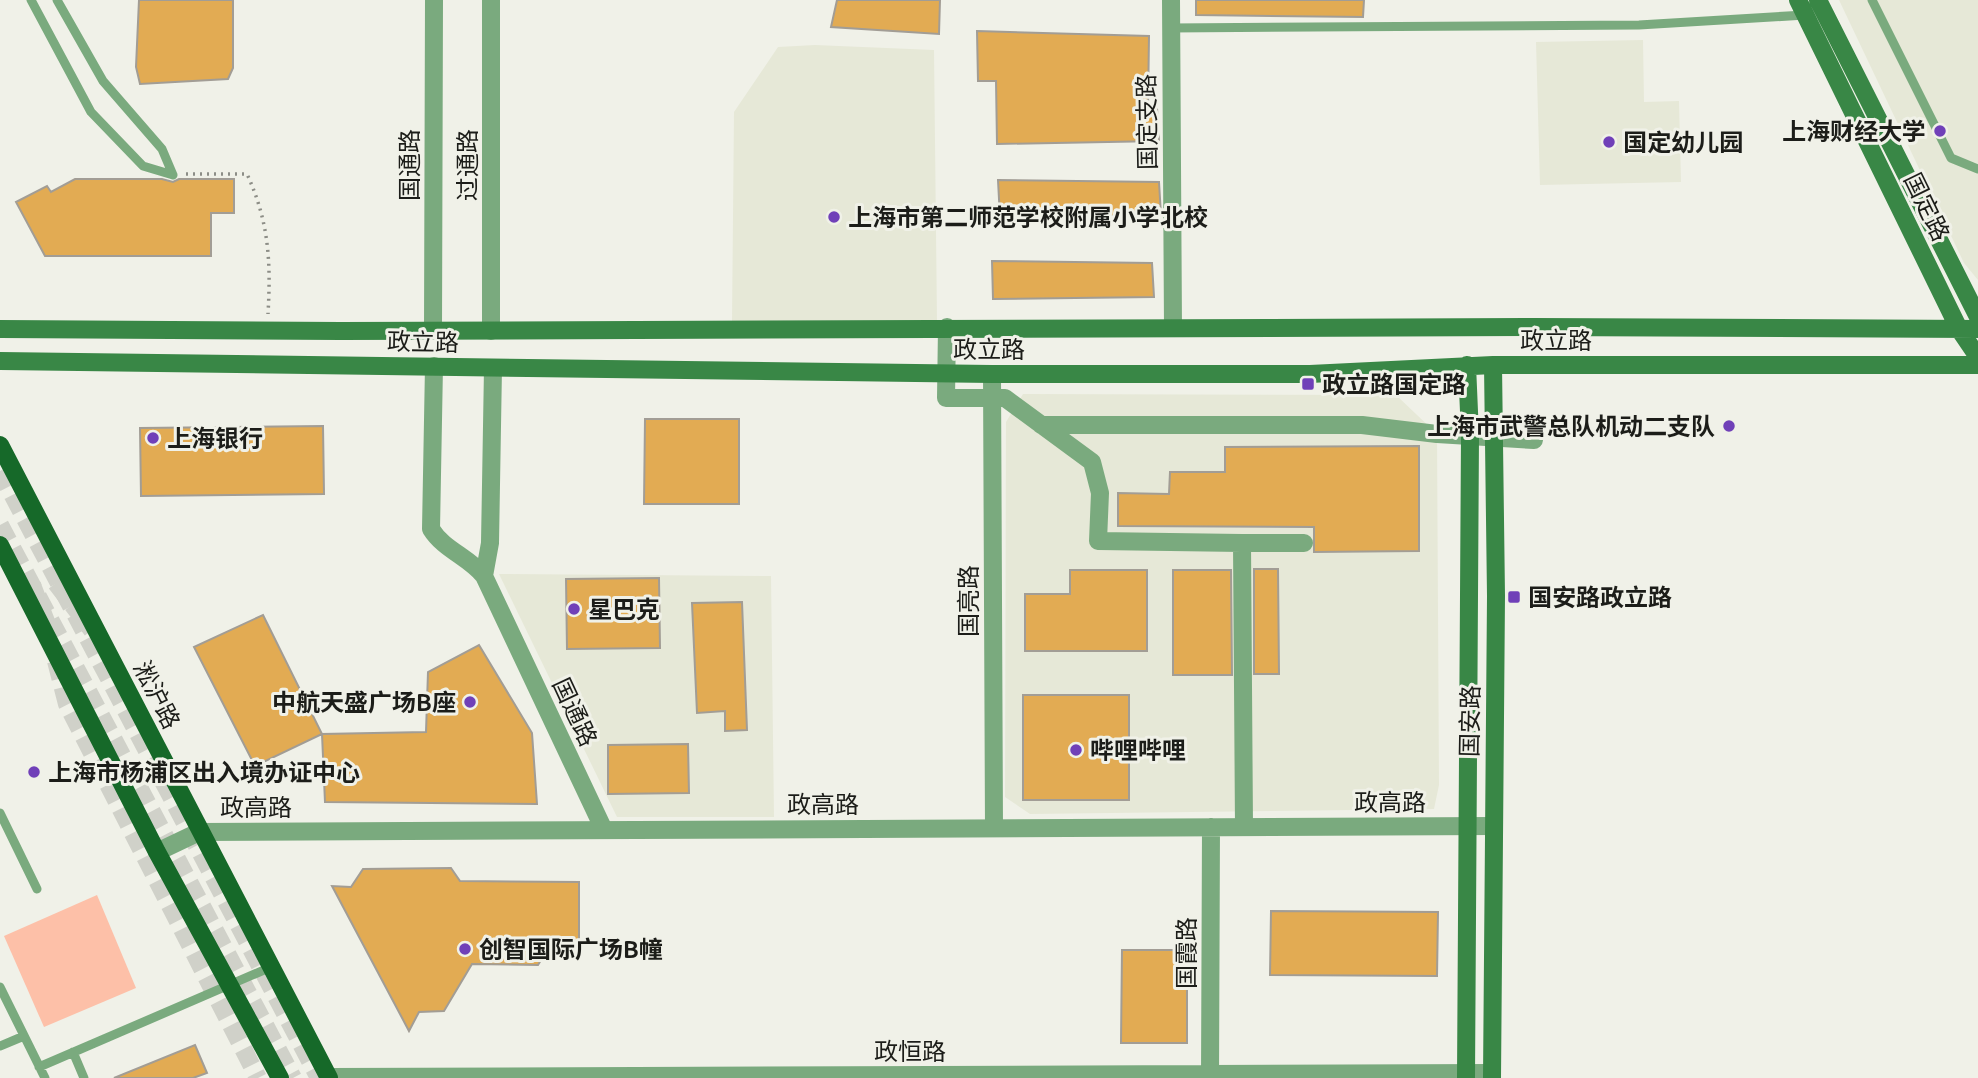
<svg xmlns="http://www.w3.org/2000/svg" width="1978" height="1078" font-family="Ubuntu,'Noto Sans SC',sans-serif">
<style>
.built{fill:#e6e8d7}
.green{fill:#fdc0a8}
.building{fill:#e2ab53;stroke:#a29d95;stroke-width:2}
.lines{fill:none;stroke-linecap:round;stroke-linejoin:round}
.secondary-tunnel{stroke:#d0d1c9;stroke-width:18;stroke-dasharray:18 9;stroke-linecap:butt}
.primary-tunnel{stroke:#d0d1c9;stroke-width:18;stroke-dasharray:18 9;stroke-linecap:butt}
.path{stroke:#8c8d86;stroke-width:3.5;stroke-dasharray:2 5;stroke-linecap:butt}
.lane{stroke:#7aaa7e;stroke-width:9}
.street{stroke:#7aaa7e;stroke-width:18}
.secondary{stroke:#398746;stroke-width:18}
.primary{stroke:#166929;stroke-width:18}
.poi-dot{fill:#7040b8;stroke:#f0f1e8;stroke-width:2.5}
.labels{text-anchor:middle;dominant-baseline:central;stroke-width:6;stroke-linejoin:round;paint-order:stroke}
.street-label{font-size:24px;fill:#1c1d19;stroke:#f0f1e8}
.poi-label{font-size:24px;font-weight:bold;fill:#1c1d19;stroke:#f0f1e8;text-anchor:start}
</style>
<rect width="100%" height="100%" fill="#f0f1e8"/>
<path class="built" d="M 1839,0 L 1978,0 L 1978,280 L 1964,263 Z
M 1643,40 L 1644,102 L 1679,101 L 1681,182 L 1540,185 L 1536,42 Z
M 815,45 L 934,50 L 937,321 L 732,322 L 734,112 L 778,47 Z
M 1023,394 L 1396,395 L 1437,434 L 1439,785 L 1434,809 L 1030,814 L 1005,797 L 1006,422 Z
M 499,574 L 771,576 L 774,817 L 617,817 Z"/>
<path class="green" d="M 97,895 L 136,988 L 44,1027 L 4,936 Z"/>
<path class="building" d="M 139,0 L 233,0 L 233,68 L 228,79 L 140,84 L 136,67 Z
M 837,0 L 940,0 L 939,34 L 831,27 Z
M 1196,0 L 1364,0 L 1363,17 L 1196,15 Z
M 977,31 L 1149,36 L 1148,107 L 1157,108 L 1159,141 L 997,144 L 996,81 L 978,81 Z
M 75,179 L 162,179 L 173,182 L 179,179 L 234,179 L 234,213 L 211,213 L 211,256 L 45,256 L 16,202 L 47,186 L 51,192 Z
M 998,180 L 1159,182 L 1161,215 L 1000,218 Z
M 992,261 L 1152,263 L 1154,297 L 993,299 Z
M 645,419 L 739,419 L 739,504 L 644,504 Z
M 323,426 L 324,494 L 141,496 L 140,428 Z
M 1419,446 L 1419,551 L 1314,552 L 1314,527 L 1118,526 L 1118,493 L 1169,494 L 1170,472 L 1225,472 L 1225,447 Z
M 1254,569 L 1278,569 L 1279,674 L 1254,674 Z
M 1070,570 L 1147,570 L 1147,651 L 1025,651 L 1025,594 L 1070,594 Z
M 1173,570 L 1231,570 L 1232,675 L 1173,675 Z
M 659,578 L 660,648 L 567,649 L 566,579 Z
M 742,602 L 747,730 L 725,731 L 725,711 L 697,713 L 692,603 Z
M 263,615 L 322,734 L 255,766 L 194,647 Z
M 479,645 L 532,733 L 537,804 L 325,802 L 322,734 L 426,732 L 428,672 Z
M 1023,695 L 1129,695 L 1129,800 L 1023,800 Z
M 688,744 L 689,793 L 608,794 L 608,745 Z
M 451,868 L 460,881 L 579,882 L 579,949 L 547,950 L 538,965 L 472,964 L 444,1011 L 419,1012 L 409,1031 L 332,886 L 351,887 L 363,869 Z
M 1271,911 L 1438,912 L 1437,976 L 1270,975 Z
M 1122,950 L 1187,950 L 1187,1043 L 1121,1043 Z
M 195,1045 L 207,1073 L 193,1078 L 114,1078 Z"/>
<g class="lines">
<path class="secondary-tunnel" d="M 56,583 L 92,630
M 32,585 L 47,624
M 56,661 L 67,704 L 258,1078"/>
<path class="primary-tunnel" d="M 0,471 L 319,1078
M 0,525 L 293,1078"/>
<path class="path" d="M 186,174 L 247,174 C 269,222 271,262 268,314"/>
<path class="lane" d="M 31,0 L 91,112 L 143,166 L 173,175
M 57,0 L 103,81 L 162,149 L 173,175
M 1872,0 L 1951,158 L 1978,169
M 1170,28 L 1639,25 L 1805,15
M 0,813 L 37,889
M 0,987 L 45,1078
M 0,1046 L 24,1036
M 73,1052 L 84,1078
M 39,1067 L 271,967"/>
<path class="street" d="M 1171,0 L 1173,328
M 947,327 L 946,398 L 1005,398 L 1092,462 L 1100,493 L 1098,541 L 1242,543 L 1244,827
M 433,330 L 434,0
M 491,331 L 491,0
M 434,366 L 431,529 C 444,550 469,557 484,576 L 604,830
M 992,374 L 994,828
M 1041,425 L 1362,425 L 1437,434 L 1534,440
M 1242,543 L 1304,543
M 484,576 L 490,543 L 493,368
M 157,852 L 199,832 L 1493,826
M 329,1077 L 1492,1073
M 1210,1078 L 1211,827"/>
<path class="secondary" d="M 1798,0 L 1959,329 L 1978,357
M 1818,0 L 1978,317
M 0,329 L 341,331 L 1535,327 L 1978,329
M 0,361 L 992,374 L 1310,374 L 1493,365 L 1978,365
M 1466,1078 L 1470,435 L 1467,365
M 1492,1078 L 1496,596 L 1493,365"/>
<path class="primary" d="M 0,445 L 329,1078
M 0,545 L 157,852 L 280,1078"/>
</g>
<g class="poi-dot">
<circle cx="1940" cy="131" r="7"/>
<circle cx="1609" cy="142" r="7"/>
<circle cx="834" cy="217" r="7"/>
<rect x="1301" y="377" width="14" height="14" rx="3.5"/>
<circle cx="1729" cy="426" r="7"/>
<circle cx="153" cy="438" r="7"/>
<rect x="1507" y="590" width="14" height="14" rx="3.5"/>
<circle cx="574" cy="609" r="7"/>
<circle cx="470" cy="702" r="7"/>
<circle cx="1076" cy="750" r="7"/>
<circle cx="34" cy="772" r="7"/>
<circle cx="465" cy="949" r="7"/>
</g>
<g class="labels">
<g class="street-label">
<text transform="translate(1147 122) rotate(-91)">国定支路</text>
<text transform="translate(409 165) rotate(-90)">国通路</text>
<text transform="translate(467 165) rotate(-90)">过通路</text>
<text transform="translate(1927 207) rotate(64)">国定路</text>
<text x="1556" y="340">政立路</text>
<text transform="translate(423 342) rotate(1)">政立路</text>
<text x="989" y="349">政立路</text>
<text transform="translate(968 601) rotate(-90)">国亮路</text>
<text transform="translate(157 695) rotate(63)">淞沪路</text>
<text transform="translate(575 712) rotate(65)">国通路</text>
<text transform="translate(1470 721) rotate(-89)">国安路</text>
<text x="1390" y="802">政高路</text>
<text x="823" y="804">政高路</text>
<text x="256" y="807">政高路</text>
<text transform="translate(1186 953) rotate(-90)">国霞路</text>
<text x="910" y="1051">政恒路</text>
</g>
<g class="poi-label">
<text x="1926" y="131" text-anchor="end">上海财经大学</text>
<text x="1623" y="142">国定幼儿园</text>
<text x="848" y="217">上海市第二师范学校附属小学北校</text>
<text x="1322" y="384">政立路国定路</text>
<text x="1715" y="426" text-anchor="end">上海市武警总队机动二支队</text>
<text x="167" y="438">上海银行</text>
<text x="1528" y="597">国安路政立路</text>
<text x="588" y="609">星巴克</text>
<text x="456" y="702" text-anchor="end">中航天盛广场B座</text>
<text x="1090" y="750">哔哩哔哩</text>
<text x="48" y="772">上海市杨浦区出入境办证中心</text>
<text x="479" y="949">创智国际广场B幢</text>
</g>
</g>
</svg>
